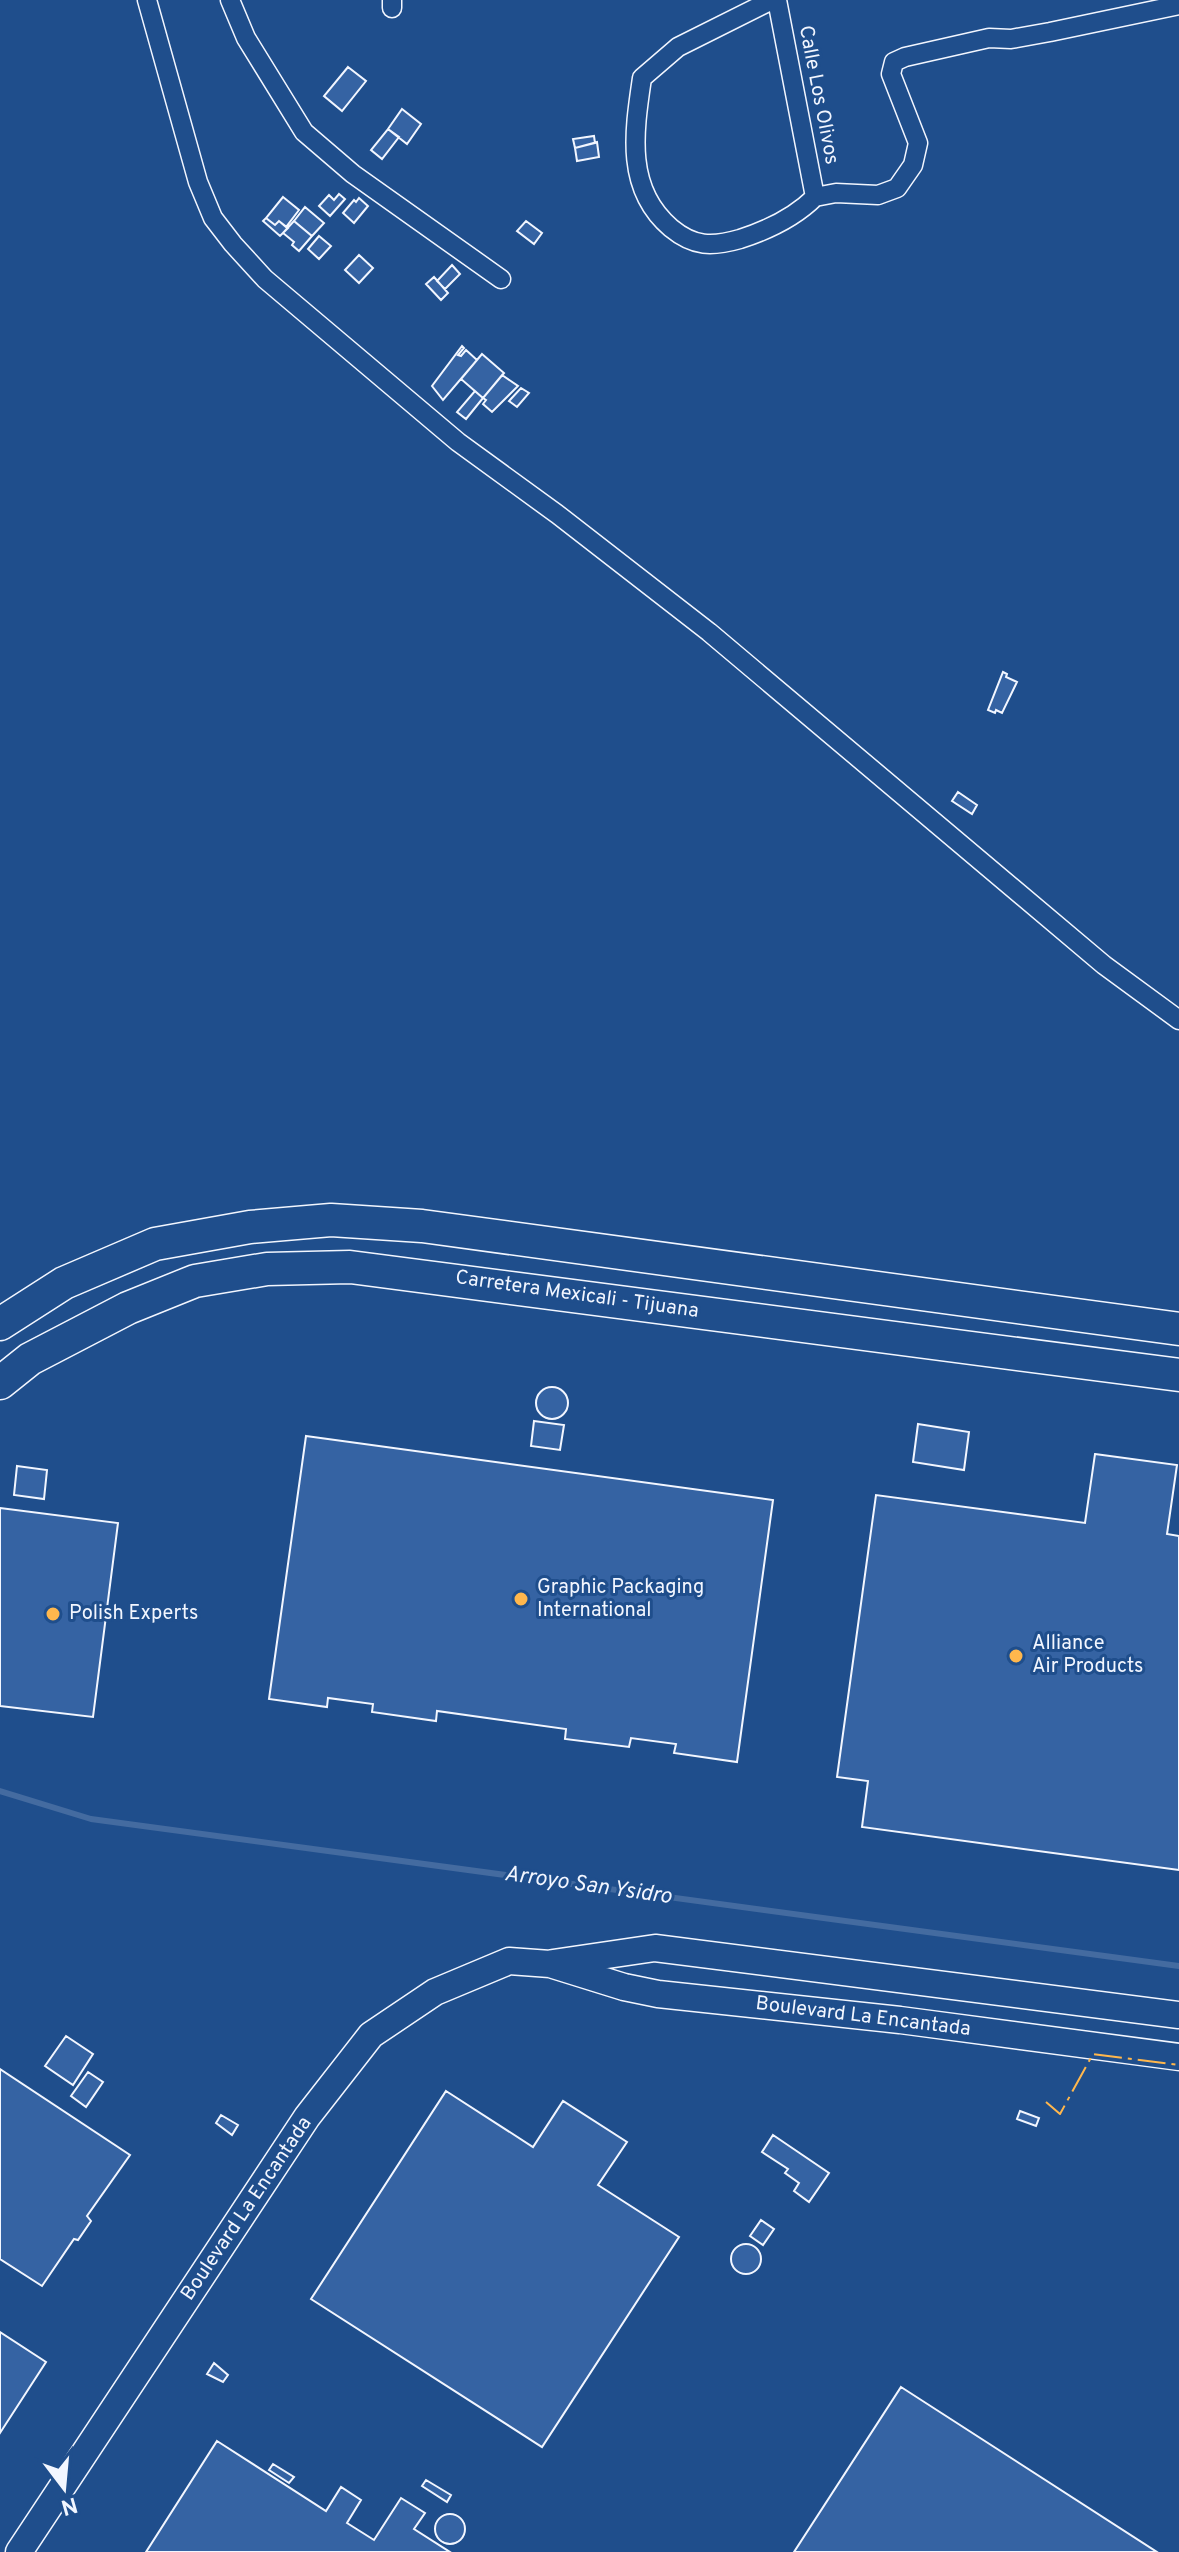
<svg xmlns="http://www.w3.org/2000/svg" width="1179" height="2552" font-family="Overpass,sans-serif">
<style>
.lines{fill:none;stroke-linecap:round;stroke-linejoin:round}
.stream{stroke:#446ba0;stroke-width:6}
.building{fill:#3563a3;stroke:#f2f6ff;stroke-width:2}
.street-casing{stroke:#f2f6ff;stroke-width:21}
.secondary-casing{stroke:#f2f6ff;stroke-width:29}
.highway-casing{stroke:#f2f6ff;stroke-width:35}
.street{stroke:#1f4e8c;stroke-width:18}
.secondary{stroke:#1f4e8c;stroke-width:26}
.highway{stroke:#1f4e8c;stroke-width:32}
.power{stroke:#ffb74d;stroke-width:2;stroke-dasharray:28 6 4 6;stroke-linecap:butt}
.poi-dot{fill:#ffb74d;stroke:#1f4e8c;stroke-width:3}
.labels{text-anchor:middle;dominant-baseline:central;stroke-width:6;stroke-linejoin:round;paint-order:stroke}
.street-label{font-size:20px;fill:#f2f6ff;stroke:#1f4e8c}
.poi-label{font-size:20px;fill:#f2f6ff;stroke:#1f4e8c;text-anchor:start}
.water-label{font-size:22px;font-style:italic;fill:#f2f6ff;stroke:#1f4e8c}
</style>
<rect width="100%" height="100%" fill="#1f4e8c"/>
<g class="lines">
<path class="stream" d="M 0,1791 L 91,1819 L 1179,1966"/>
</g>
<path class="building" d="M 348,67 L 366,81 L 342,111 L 324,96 Z
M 402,109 L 421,124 L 407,144 L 388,129 Z
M 388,129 L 399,137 L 382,159 L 371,150 Z
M 594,136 L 595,143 L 575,148 L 573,139 Z
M 597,142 L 599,157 L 577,161 L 575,148 Z
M 339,194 L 345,199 L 330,216 L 319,206 L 329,195 L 334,200 Z
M 283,197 L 299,210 L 286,227 L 279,221 L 275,225 L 266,218 Z
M 359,198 L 368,206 L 354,223 L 343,213 L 354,200 L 356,202 Z
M 305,207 L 324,223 L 312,236 L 294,221 Z
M 266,218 L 275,225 L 279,221 L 288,228 L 280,236 L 263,221 Z
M 294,221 L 312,236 L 299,251 L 292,245 L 294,242 L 283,233 Z
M 526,221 L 542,233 L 534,244 L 517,231 Z
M 319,236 L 331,246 L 319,259 L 308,249 Z
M 359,255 L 373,268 L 359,283 L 345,270 Z
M 452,265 L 460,274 L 445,289 L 437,281 Z
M 434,277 L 448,293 L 441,300 L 426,284 Z
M 462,346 L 464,348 L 458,355 L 461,356 L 466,350 L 477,360 L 443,400 L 432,386 Z
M 482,354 L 504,373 L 483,398 L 461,379 Z
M 502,375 L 518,386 L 492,412 L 483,404 L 486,400 L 483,398 Z
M 521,388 L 529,393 L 517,407 L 509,401 Z
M 475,391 L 483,398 L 466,419 L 457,412 Z
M 1003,672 L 1007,674 L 1006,677 L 1017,682 L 1002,713 L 996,710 L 995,713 L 988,710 Z
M 958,792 L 977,805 L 972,814 L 952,801 Z
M536 1403a16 16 0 1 1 32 0a16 16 0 1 1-32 0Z
M 534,1421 L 564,1425 L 560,1450 L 531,1446 Z
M 918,1424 L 969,1432 L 964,1470 L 913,1462 Z
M 306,1436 L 773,1500 L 737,1762 L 674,1753 L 676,1744 L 631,1738 L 629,1747 L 565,1739 L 566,1729 L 437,1711 L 436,1721 L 372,1712 L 373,1704 L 328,1698 L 327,1707 L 269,1699 Z
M 1095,1454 L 1177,1465 L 1167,1534 L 1179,1536 L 1179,1870 L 862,1827 L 868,1781 L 837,1777 L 876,1495 L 1085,1523 Z
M 17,1466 L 47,1470 L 44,1499 L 14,1495 Z
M 0,1508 L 118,1523 L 93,1717 L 0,1706 Z
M 66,2036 L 93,2054 L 73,2085 L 45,2066 Z
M 0,2069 L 130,2155 L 87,2216 L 91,2221 L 78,2240 L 74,2239 L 42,2286 L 0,2259 Z
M 88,2072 L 103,2082 L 86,2107 L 71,2096 Z
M 446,2091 L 533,2147 L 563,2101 L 627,2142 L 598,2185 L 679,2237 L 542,2447 L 311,2299 Z
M 1020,2111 L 1039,2118 L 1036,2126 L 1017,2119 Z
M 221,2115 L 238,2125 L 232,2135 L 216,2123 Z
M 773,2135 L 829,2173 L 809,2202 L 794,2191 L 799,2183 L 785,2173 L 788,2169 L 762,2152 Z
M 761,2220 L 774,2229 L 763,2245 L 750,2236 Z
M731 2259a15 15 0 1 1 30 0a15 15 0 1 1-30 0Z
M 0,2332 L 46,2362 L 0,2433 Z
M 214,2363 L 228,2375 L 223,2382 L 207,2374 Z
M 901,2387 L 1157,2552 L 794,2552 Z
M 217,2441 L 326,2511 L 341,2487 L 361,2500 L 347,2523 L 374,2540 L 401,2498 L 425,2513 L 414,2529 L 450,2552 L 146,2552 Z
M 273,2464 L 294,2477 L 289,2483 L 269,2470 Z
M 426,2480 L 451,2495 L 447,2502 L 422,2486 Z
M435 2529a15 15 0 1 1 30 0a15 15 0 1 1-30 0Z"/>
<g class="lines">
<defs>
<path id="street" d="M 147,0 L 198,182 L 213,218 L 233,244 L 265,279 L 458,442 L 557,514 L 709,632 L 1104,965 L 1179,1020
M 230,0 L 246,38 L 304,132 L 353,174 L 501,279
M 392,0 L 392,8
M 772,0 L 678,47 L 642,78 C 634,132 625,189 671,228 C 694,247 712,247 740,239 C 768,230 794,218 815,197
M 777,0 L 815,197
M 815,197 L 836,193 L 878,195 L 897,188 L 913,165 L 918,143 L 891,74 L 894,62 L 905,57 L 989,38 L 1011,39 L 1050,32 L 1179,5"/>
<path id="secondary" d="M 553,1963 L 655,1948 L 1179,2015
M 19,2552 L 307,2117 L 371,2035 L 435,1992 L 509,1961 L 550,1964 L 624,1987 L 658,1994 L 900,2020 L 1179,2057"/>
<path id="highway" d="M 0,1324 L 64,1283 L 155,1244 L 250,1227 L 331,1220 L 422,1226 L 1179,1329
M 0,1383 L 30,1359 L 128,1308 L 195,1281 L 267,1269 L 350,1267 L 1179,1375"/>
</defs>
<use href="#street" class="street-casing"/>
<use href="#secondary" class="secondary-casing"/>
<use href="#highway" class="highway-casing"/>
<use href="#street" class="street"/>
<use href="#secondary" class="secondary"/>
<use href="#highway" class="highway"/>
<path class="power" d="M 1046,2102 L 1060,2114 L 1093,2054 L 1179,2065"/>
</g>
<g class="poi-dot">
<circle cx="521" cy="1599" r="8"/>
<circle cx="53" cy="1614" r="8"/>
<circle cx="1016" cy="1656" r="8"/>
</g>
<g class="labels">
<g class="street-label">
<text transform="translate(818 95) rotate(79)">Calle Los Olivos</text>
<text transform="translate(577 1295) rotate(8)">Carretera Mexicali - Tijuana</text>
<text transform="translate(863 2017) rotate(7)">Boulevard La Encantada</text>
<text transform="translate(247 2209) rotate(-56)">Boulevard La Encantada</text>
</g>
<g class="poi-label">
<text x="537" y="1588">Graphic Packaging<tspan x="537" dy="23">International</tspan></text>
<text x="69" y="1614">Polish Experts</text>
<text x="1032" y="1644">Alliance<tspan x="1032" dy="23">Air Products</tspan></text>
</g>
<g class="water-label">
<text transform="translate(588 1886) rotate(8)">Arroyo San Ysidro</text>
</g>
</g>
<g transform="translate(64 2488) rotate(164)" stroke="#1f4e8c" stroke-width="6" paint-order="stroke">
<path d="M0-6L14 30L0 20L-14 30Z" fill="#f2f6ff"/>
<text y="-12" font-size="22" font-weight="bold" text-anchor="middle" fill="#f2f6ff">N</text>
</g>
</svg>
